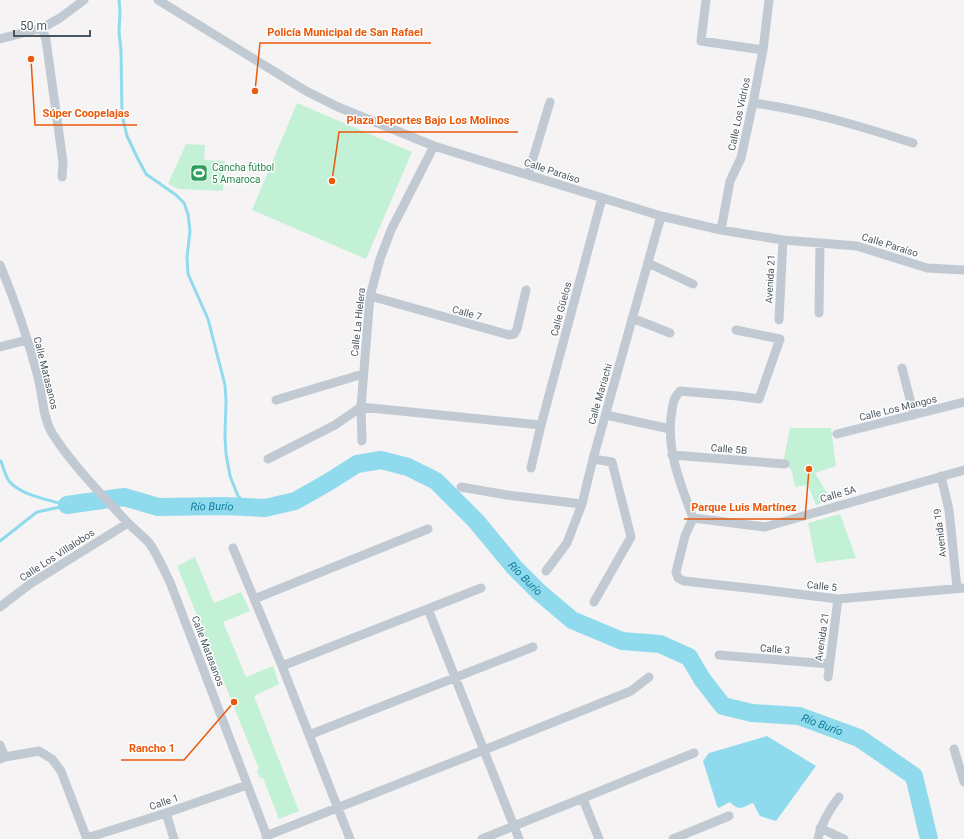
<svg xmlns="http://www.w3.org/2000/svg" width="964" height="839" font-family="Roboto,sans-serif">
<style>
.green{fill:#c3f1d5}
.water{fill:#90daee}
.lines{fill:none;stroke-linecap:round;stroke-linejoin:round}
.stream{stroke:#90daee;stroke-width:3}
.river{stroke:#90daee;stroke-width:18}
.minor{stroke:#c1cad2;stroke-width:9}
.labels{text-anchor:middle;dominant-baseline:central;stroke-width:3;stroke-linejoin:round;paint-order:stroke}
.street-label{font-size:10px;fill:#4a5661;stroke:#fff}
.leisure-label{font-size:10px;fill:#27864d;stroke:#fff;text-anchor:start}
.water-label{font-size:11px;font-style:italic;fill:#0c7c9b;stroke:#fff}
.leader{fill:none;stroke:#e8590c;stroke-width:1.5}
.callout-dot{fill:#e8590c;stroke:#fff;stroke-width:1.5}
.callout-label{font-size:11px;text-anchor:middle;font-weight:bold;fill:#e8590c;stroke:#fff;stroke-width:3;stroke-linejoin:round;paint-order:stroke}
</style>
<rect width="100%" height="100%" fill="#f5f3f3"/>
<path class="green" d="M 297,103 L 412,152 L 366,259 L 252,210 Z
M 186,144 L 205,145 L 204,160 L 225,161 L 223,191 L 179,189 L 168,184 Z
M 790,428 L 831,428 L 836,466 L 815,473 L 831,500 L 816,505 L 808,485 L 795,487 L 792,472 L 784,458 Z
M 840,514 L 856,558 L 816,563 L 808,523 Z
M 195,557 L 214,603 L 241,592 L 250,611 L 223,622 L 246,677 L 273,666 L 279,684 L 254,696 L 299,811 L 279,819 L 263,778 L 260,778 L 257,770 L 259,769 L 177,566 Z"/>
<path class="water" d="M 767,736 L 816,766 L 776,821 L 760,816 L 753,803 C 742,807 740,812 730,802 L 719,808 L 717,806 L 703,761 L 709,753 Z"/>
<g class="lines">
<path class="stream" d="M 119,0 L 120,12 L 119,32 L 121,51 L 122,115 L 127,136 L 138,159 L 146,174 L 176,195 L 184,203 L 188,214 L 190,231 L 187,257 L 188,274 L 208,319 L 225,385 L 226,401 L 225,436 L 226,454 L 230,476 L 238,496 L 250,507
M 1,461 C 3,467 5,475 9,481 C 20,495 51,501 67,505
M 0,541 L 37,512 L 65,506"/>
<path class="river" id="s1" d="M 67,505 L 124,497 L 158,507 L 224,506 L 265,508 L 295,501 L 327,483 L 357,464 L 381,460 L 408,467 L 436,481 L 476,521 L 514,567 L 539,592 L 572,620 L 622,641 L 660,644 L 689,657 L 702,679 L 723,706 L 752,713 L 799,716 L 859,738 L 914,776 L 929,839"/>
<path class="minor" d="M 158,0 L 306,91 L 338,107 L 434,146 L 661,216 L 721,230 L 783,240 L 857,246 L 927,268 L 964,270
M 706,0 L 701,41 L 763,50
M 42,28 L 46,40 L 63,162 L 62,177
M 0,39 L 42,28 L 60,18 L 84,0
M 753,103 C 807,110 860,126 913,143
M 528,175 L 550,102
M 721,230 L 730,181 L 741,158 L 753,103 L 763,50 L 769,0
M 648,263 L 693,284
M 0,265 C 15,301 28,339 38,377 C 43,395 42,416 52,433 C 73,466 102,495 128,523 C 135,530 144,537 150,544 C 158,556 164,570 170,582 L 268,839
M 370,296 L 509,335 L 514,334 L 517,329 L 526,290
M 819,313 L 820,243
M 632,318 L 670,333
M 779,320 L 783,240
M 736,330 L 780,339 L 759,399 L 738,396 L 680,391 C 672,400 673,405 671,417 C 667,453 681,485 693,518 L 685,536 L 676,572 L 678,578 L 684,581 L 757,589 L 838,599 L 964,588
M 0,347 L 27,340
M 902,368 L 914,415
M 276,400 L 363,374
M 606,415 L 670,429
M 837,434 L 964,402
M 362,441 L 361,407 L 370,296 L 380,259 L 391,230 L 434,146
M 672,455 L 785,464
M 268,459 L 335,425 L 361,407 L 541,425
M 593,459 L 612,462 L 631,537 L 594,602
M 531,468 L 541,425 L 602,198
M 941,476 L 949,510 L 957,588
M 461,487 L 507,495 L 582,504
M 693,518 L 765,527 L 964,470
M 233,548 L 282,666 L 350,839
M 546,571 L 567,543 L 582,504 L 593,459 L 661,216
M 254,599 L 428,529
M 0,607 L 30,584 L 128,523
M 428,609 L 519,839
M 719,655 L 829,664
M 282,666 L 481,588
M 828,677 L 838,599
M 309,735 L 533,647
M 0,745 L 5,757
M 954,749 L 964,782
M 0,759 L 5,757 L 39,751 L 52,759 L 61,771 L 87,839
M 583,799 L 599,839
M 166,813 L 174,839
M 820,828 L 844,839
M 266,836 L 484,750 L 631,691 L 649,677
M 87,838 L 166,813 L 247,785
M 482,839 L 694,753
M 673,839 L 729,816
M 818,839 C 821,823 829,810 839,797"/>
</g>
<defs>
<symbol id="stadium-square" viewBox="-11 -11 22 22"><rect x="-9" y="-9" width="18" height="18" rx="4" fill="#2e9e5b" stroke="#fff"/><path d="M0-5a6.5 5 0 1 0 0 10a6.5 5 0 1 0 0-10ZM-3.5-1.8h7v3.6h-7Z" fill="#fff"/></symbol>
</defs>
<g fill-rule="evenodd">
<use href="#stadium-square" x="189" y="163" width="20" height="20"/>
</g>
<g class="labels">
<g class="street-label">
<text transform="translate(739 114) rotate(-78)">Calle Los Vidrios</text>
<text transform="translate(552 171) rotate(18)">Calle Paraíso</text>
<text transform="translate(890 245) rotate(17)">Calle Paraíso</text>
<text transform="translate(770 279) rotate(-87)">Avenida 21</text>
<text transform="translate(561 309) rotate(-75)">Calle Güelos</text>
<text transform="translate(467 313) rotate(16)">Calle 7</text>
<text transform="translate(358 322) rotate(-84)">Calle La Hielera</text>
<text transform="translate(46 373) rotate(76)">Calle Matasanos</text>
<text transform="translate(600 394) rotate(-74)">Calle Mariachi</text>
<text transform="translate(898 408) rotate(-14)">Calle Los Mangos</text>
<text transform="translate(729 449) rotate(5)">Calle 5B</text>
<text transform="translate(838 494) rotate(-16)">Calle 5A</text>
<text transform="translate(940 533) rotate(-97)">Avenida 19</text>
<text transform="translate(57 555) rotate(-33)">Calle Los Villalobos</text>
<text transform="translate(822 586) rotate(6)">Calle 5</text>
<text transform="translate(822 637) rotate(-82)">Avenida 21</text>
<text transform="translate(775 649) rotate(5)">Calle 3</text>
<text transform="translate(208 651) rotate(69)">Calle Matasanos</text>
<text transform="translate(164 802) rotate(-19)">Calle 1</text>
</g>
<g class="leisure-label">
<text x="212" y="167">Cancha fútbol<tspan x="212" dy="12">5 Amaroca</tspan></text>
</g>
<g class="water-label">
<text stroke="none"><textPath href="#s1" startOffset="147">Río Burío</textPath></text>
<text stroke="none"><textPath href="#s1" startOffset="519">Río Burío</textPath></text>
<text stroke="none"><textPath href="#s1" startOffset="867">Río Burío</textPath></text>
</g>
</g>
<path class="leader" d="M255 91L260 43H431M31 59L35 125H137M332 181L339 132H518M809 469L805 519H684M234 702L184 760H121"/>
<g class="callout-dot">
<circle cx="255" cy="91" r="4"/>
<circle cx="31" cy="59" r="4"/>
<circle cx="332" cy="181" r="4"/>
<circle cx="809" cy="469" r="4"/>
<circle cx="234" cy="702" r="4"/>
</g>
<g class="callout-label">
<text x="345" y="36">Policía Municipal de San Rafael</text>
<text x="86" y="117">Súper Coopelajas</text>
<text x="428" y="124">Plaza Deportes Bajo Los Molinos</text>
<text x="744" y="511">Parque Luis Martínez</text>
<text x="152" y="752">Rancho 1</text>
</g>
<path d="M14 30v6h76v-6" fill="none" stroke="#4a5661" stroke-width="2"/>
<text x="20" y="30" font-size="12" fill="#4a5661" stroke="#ffffff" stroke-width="3" paint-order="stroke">50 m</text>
</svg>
